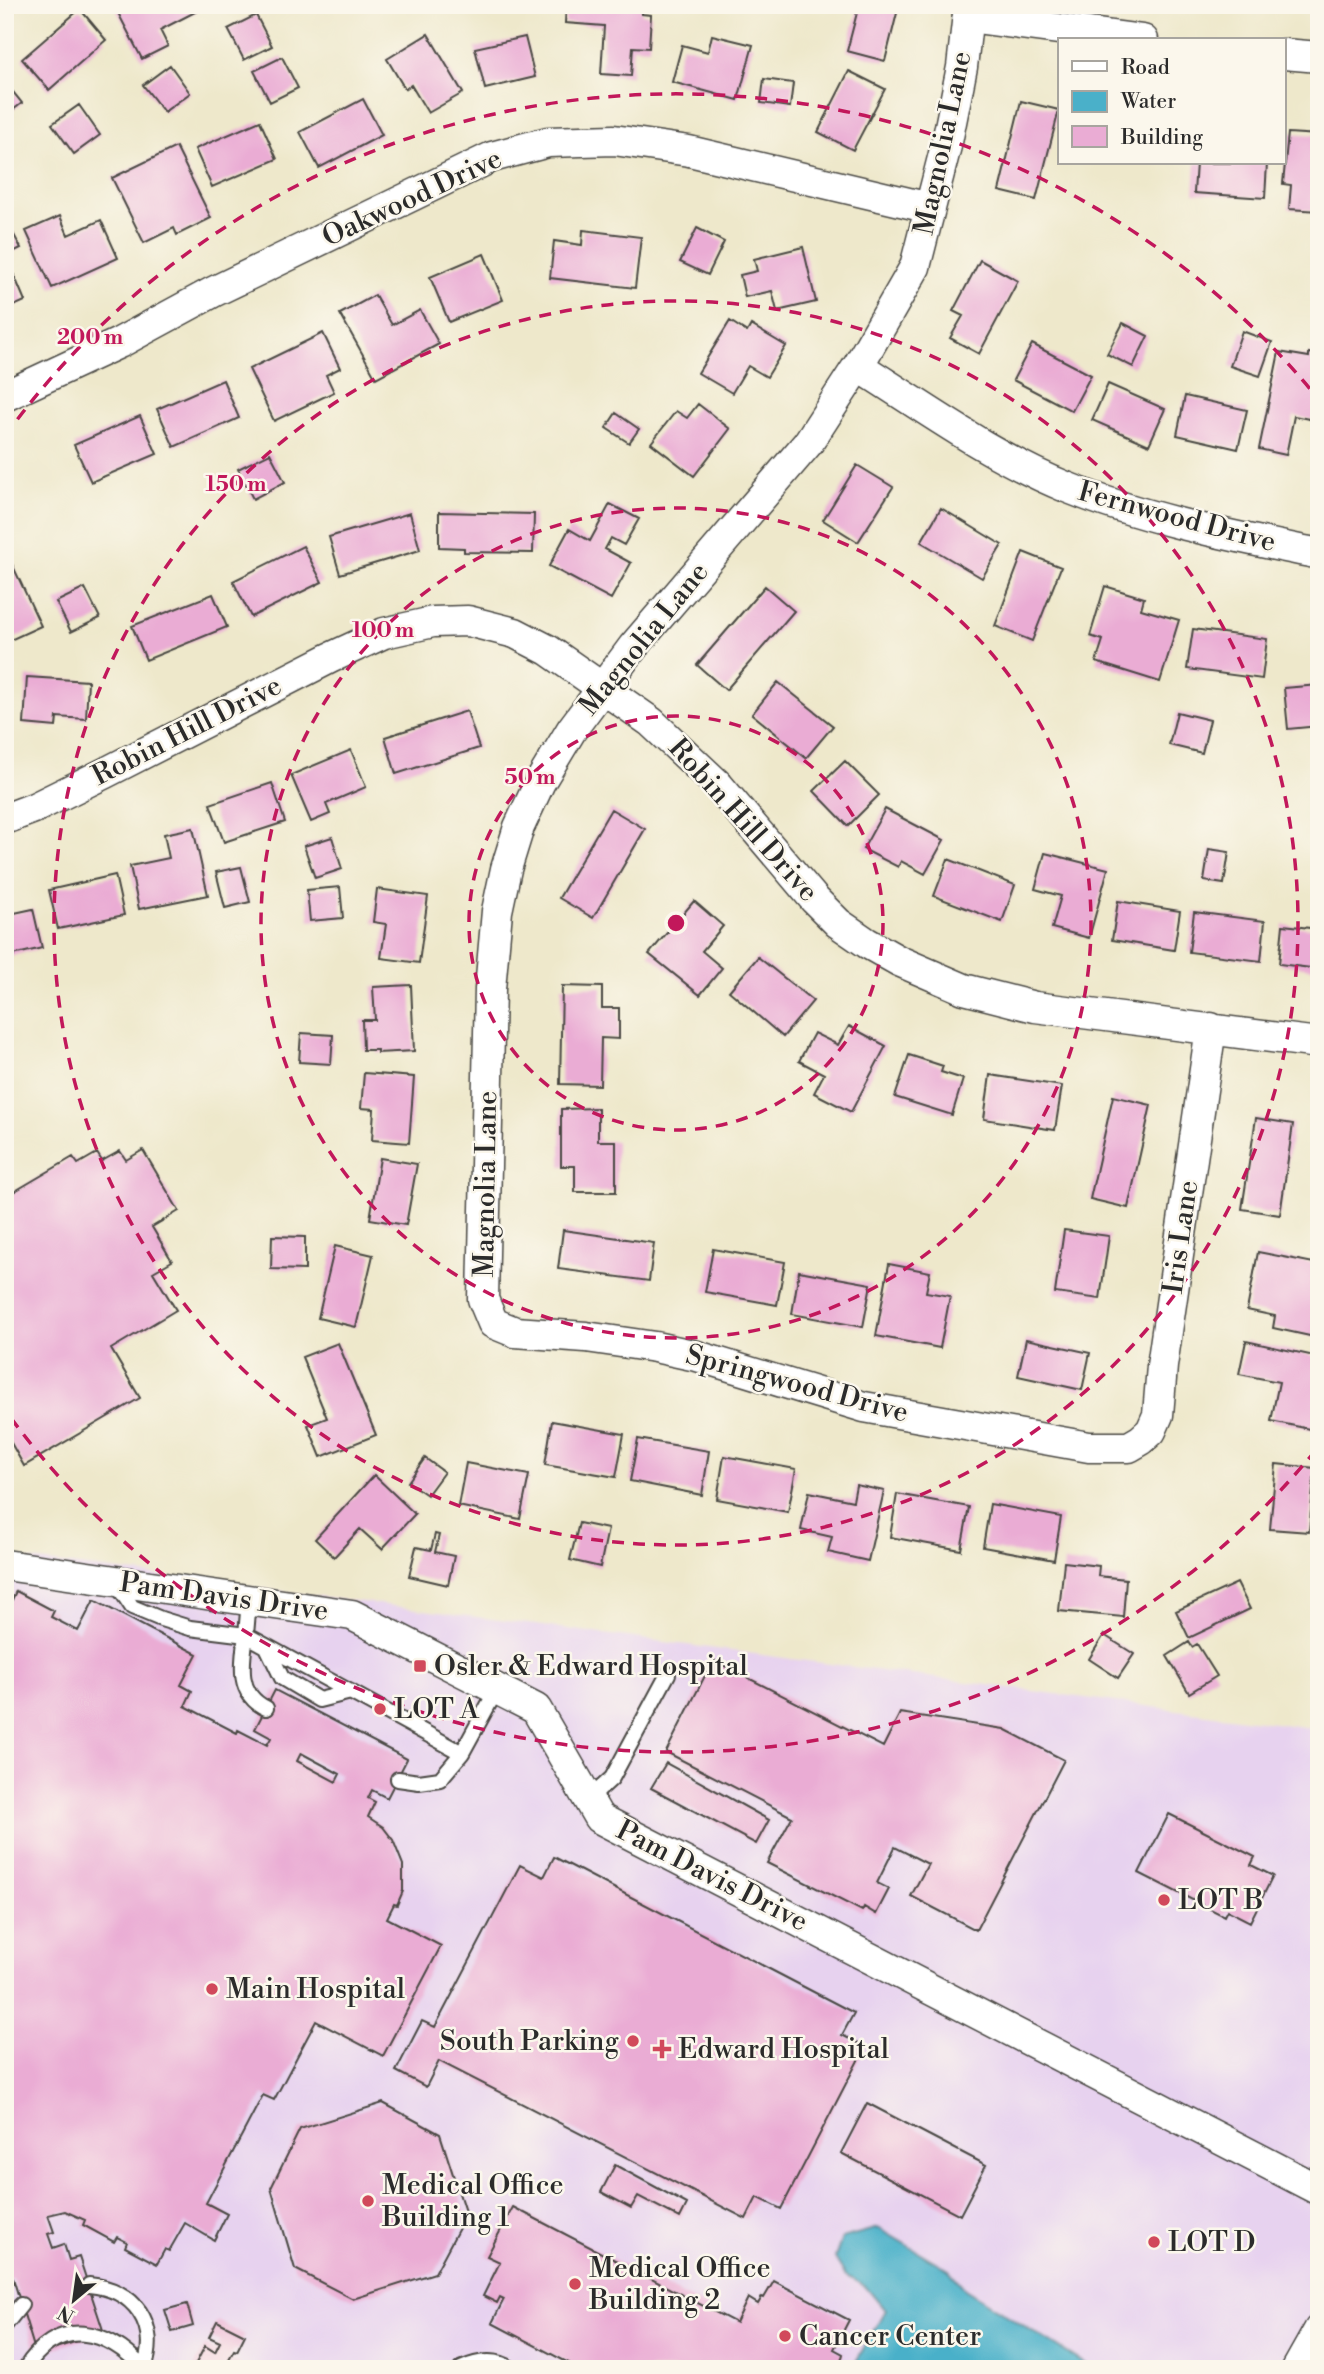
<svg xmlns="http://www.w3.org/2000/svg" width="1324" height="2374" font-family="'Libre Bodoni',serif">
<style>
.built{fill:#e7d2ef}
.water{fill:#4ab0c9;stroke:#3a6e7a;stroke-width:2}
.building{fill:#eaacd4;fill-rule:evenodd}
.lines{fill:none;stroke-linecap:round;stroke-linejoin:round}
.lane-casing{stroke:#484743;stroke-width:18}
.street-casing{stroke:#484743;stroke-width:33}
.lane{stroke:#fff;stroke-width:14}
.street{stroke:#fff;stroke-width:30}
.ring{fill:none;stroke:#c2185b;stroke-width:3.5;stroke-dasharray:12 9}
.poi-dot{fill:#d1495b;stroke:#fbf7ec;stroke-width:2.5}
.labels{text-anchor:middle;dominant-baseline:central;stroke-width:5;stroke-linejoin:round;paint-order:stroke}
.street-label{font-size:28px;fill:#2b2b2b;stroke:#fbf7ec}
.poi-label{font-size:28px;fill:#2b2b2b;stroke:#fbf7ec;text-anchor:start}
.centre{fill:#c2185b;stroke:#fbf7ec;stroke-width:3.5}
.ring-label{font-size:21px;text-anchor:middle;font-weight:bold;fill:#c2185b;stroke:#fbf7ec;stroke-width:5;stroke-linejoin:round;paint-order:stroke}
</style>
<rect width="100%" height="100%" fill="#fbf7ec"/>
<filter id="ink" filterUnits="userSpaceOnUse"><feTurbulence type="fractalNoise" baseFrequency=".0143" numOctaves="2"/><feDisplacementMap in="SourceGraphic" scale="14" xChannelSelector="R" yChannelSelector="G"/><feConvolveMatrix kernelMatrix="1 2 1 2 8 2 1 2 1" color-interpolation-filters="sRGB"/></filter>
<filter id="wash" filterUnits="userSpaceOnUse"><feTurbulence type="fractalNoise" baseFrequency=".00686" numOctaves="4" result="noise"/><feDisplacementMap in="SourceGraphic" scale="28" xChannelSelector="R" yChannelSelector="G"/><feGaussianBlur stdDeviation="1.57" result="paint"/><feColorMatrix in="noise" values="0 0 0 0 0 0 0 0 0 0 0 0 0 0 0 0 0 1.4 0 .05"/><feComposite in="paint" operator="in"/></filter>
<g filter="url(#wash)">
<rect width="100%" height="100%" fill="#eee8cb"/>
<path class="built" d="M 5,1557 L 250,1587 L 1319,1729 L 1319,2369 L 5,2369 Z"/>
<path class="water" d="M 878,2228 L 949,2270 L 965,2289 L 1093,2369 L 852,2369 L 885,2310 L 866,2287 L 845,2275 L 835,2258 L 842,2238 Z"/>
<g id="blocks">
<path class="building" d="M 118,5 L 194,5 L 197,11 L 160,30 L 168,46 L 142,59 L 115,7 Z
M 566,5 L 642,5 L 642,14 L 651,15 L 649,48 L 633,47 L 631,76 L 601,74 L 604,26 L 565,23 Z
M 859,5 L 899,5 L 885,61 L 847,51 Z
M 80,9 L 106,40 L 49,90 L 22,59 Z
M 256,15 L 272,46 L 244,60 L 228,29 Z
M 428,34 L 463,93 L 428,113 L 411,85 L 405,89 L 387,59 Z
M 712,35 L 753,45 L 738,100 L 672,82 L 682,45 L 708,52 Z
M 525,37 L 535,77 L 485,89 L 475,48 Z
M 282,57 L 298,88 L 270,102 L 254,71 Z
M 170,65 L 190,93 L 164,112 L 143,85 Z
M 849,71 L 885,89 L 853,150 L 818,132 Z
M 764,79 L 793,83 L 790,107 L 761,103 Z
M 5,82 L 22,103 L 5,116 Z
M 363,99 L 382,135 L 319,168 L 300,132 Z
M 1021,101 L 1059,110 L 1036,200 L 999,191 Z
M 79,105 L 100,135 L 74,154 L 52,124 Z
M 260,121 L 277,159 L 212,187 L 195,149 Z
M 1288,133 L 1319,135 L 1319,211 L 1289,209 L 1291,185 L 1283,184 Z
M 176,147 L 211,218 L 177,235 L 174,228 L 144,243 L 112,178 Z
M 1196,163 L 1267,163 L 1265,198 L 1194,193 Z
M 60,216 L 68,235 L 101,220 L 118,258 L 52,288 L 26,231 Z
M 5,218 L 21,248 L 5,256 Z
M 697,228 L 724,242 L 708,275 L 680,262 Z
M 583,230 L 641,237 L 635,288 L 550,278 L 554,241 L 582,245 Z
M 803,247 L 816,302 L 777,311 L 772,291 L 745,297 L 740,275 L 757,271 L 754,259 Z
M 484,254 L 503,300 L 449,322 L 430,277 Z
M 980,260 L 1018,281 L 979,354 L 950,338 L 963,316 L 953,311 Z
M 9,263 L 25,301 L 5,310 L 5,265 Z
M 375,295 L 392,325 L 420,310 L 439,344 L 376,378 L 340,314 Z
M 730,321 L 747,332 L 751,325 L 786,346 L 767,377 L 748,366 L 732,393 L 698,373 Z
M 1123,323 L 1148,336 L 1133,367 L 1107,354 Z
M 1242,331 L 1272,342 L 1260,376 L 1230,366 Z
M 323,333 L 340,368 L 326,375 L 334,392 L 274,421 L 249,369 Z
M 1032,344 L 1091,375 L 1072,411 L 1013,380 Z
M 1279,352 L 1309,357 L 1309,353 L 1319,355 L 1319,421 L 1294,416 L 1286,455 L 1259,449 Z
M 223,380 L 239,418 L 174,447 L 157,409 Z
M 1108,384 L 1165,409 L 1149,445 L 1092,420 Z
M 1185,396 L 1247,410 L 1238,449 L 1177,435 Z
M 698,404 L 730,429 L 694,476 L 651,443 L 676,411 L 687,418 Z
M 616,413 L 639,429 L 629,443 L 606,428 Z
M 140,416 L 157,454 L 91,482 L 74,445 Z
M 270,453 L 285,482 L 253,499 L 238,469 Z
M 857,465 L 893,487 L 858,542 L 823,520 Z
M 610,504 L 639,519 L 624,545 L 611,538 L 605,549 L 631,563 L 611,599 L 549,566 L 569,529 L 590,541 Z
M 941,508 L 1002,545 L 982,578 L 921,542 Z
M 439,512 L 534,514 L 533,553 L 464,552 L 464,548 L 439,547 Z
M 410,513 L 420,550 L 340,574 L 329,537 Z
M 303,546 L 322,582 L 251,617 L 233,581 Z
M 1023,552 L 1061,567 L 1032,641 L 995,626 Z
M 12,564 L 41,626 L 6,642 L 5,567 Z
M 765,586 L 794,611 L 726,690 L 697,665 Z
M 1105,586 L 1144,598 L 1141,609 L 1179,620 L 1160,682 L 1096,662 L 1103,640 L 1090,636 Z
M 85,588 L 100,618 L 71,632 L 56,602 Z
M 213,594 L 227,627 L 146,660 L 132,626 Z
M 1193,629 L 1267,639 L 1262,679 L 1187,669 Z
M 27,677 L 88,681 L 86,719 L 57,717 L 56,727 L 24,724 Z
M 778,682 L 833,726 L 806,758 L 752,714 Z
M 1319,685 L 1319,726 L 1288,729 L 1284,688 Z
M 467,711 L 479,748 L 396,774 L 385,737 Z
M 1177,712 L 1210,720 L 1202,753 L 1169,745 Z
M 351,750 L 366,787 L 326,804 L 330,814 L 311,822 L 291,775 Z
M 845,761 L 879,795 L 848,826 L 814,791 Z
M 272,783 L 285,822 L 224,842 L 210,804 Z
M 611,809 L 645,829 L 593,918 L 559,898 Z
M 885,809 L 944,840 L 925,874 L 901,861 L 898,867 L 863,849 Z
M 193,828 L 208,895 L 139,909 L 130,866 L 169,858 L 164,834 Z
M 332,837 L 342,869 L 315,878 L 304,846 Z
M 1209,849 L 1229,852 L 1224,884 L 1204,881 Z
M 1045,853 L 1108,869 L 1089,938 L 1052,928 L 1061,896 L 1035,889 Z
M 948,859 L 1015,885 L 1002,922 L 934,896 Z
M 241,867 L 250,902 L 225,908 L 216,872 Z
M 115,875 L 124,915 L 58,929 L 49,890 Z
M 340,887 L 343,918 L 310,921 L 307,890 Z
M 377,889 L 428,896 L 419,963 L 381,958 L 386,924 L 373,922 Z
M 694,901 L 723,926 L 702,951 L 722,968 L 700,995 L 649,954 Z
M 1118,901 L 1180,911 L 1174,950 L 1112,940 Z
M 33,909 L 42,948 L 5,957 L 5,915 Z
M 1194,912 L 1265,921 L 1261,961 L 1189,952 Z
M 1283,925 L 1319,929 L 1319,969 L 1279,964 Z
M 758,957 L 813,1001 L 783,1037 L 729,991 Z
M 411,985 L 414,1051 L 377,1053 L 377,1050 L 363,1050 L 362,1020 L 375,1020 L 373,987 Z
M 562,986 L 602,987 L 602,1008 L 619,1008 L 619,1039 L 601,1038 L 600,1085 L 560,1084 Z
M 849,1026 L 886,1046 L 851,1112 L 814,1093 L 824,1074 L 799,1061 L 814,1033 L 838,1045 Z
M 301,1033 L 333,1035 L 331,1064 L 299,1062 Z
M 909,1055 L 943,1066 L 941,1072 L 963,1079 L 952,1115 L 895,1097 Z
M 364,1073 L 414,1077 L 409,1143 L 372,1140 L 374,1109 L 361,1108 Z
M 990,1075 L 1062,1086 L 1055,1130 L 984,1119 Z
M 1113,1096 L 1151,1105 L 1128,1208 L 1090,1199 Z
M 598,1108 L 598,1141 L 616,1141 L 616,1192 L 575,1192 L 575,1166 L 561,1166 L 561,1109 Z
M 1256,1118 L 1293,1124 L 1280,1215 L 1242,1209 Z
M 143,1150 L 179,1211 L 152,1227 L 172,1261 L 153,1272 L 176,1310 L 111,1349 L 140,1398 L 24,1466 L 11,1443 L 5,1447 L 5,1197 L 73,1157 L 78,1164 L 97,1153 L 102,1161 L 120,1151 L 126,1160 Z
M 380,1158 L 417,1164 L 406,1225 L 370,1219 Z
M 563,1230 L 654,1243 L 649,1281 L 558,1269 Z
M 1064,1230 L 1109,1236 L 1100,1299 L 1055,1293 Z
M 272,1236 L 305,1237 L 305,1270 L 271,1269 Z
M 335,1246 L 373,1255 L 356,1327 L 318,1318 Z
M 713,1249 L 785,1262 L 777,1305 L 705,1292 Z
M 1258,1252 L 1319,1264 L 1319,1338 L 1273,1328 L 1275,1316 L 1247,1310 Z
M 889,1264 L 930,1272 L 926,1292 L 950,1296 L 940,1348 L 876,1336 Z
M 799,1271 L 871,1284 L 863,1327 L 792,1314 Z
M 1026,1339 L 1090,1353 L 1082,1390 L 1018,1376 Z
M 1246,1341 L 1319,1357 L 1319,1431 L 1271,1421 L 1279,1382 L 1239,1374 Z
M 338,1343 L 376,1435 L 321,1457 L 308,1425 L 327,1418 L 302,1357 Z
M 552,1421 L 624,1434 L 616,1477 L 545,1465 Z
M 638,1439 L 709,1451 L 702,1495 L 630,1481 Z
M 724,1456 L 796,1469 L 788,1512 L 717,1499 Z
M 425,1458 L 444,1472 L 427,1495 L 408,1482 Z
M 466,1463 L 529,1475 L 520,1519 L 458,1506 Z
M 1276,1464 L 1315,1468 L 1309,1532 L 1270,1529 Z
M 374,1475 L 415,1514 L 382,1549 L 360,1529 L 334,1557 L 315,1539 Z
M 856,1485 L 884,1491 L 868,1561 L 828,1552 L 832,1537 L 801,1530 L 809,1492 L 853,1501 Z
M 897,1494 L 969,1507 L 961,1550 L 890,1537 Z
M 990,1504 L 1061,1517 L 1054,1560 L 983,1547 Z
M 579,1523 L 608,1529 L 600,1567 L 570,1560 Z
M 435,1534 L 439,1535 L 435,1552 L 454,1556 L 448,1585 L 409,1576 L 416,1547 L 431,1550 Z
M 1064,1562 L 1099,1566 L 1098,1576 L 1126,1579 L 1123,1617 L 1059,1611 Z
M 1237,1583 L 1250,1609 L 1189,1638 L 1176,1611 Z
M 16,1591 L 54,1611 L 51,1617 L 78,1631 L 94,1600 L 197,1654 L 181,1685 L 192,1691 L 185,1706 L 237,1733 L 238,1730 L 267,1745 L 271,1738 L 255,1729 L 275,1690 L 407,1759 L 387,1798 L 372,1790 L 368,1798 L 375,1802 L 368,1817 L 383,1827 L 393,1840 L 403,1865 L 403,1891 L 397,1905 L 394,1904 L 387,1918 L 441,1946 L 383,2056 L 316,2021 L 274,2100 L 263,2095 L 206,2203 L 227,2214 L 214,2240 L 185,2223 L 169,2251 L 165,2249 L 157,2264 L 125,2247 L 127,2242 L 117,2237 L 114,2242 L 83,2225 L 85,2220 L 65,2211 L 48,2215 L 54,2232 L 48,2234 L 53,2248 L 64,2244 L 69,2260 L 79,2257 L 104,2333 L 36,2354 L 13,2278 L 5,2282 L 5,1597 L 12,1600 ZM 301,1753 L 340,1774 L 336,1782 L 297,1761 Z
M 1104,1635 L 1134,1654 L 1118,1678 L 1089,1659 Z
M 1189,1642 L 1192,1647 L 1197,1644 L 1217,1676 L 1189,1693 L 1167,1656 Z
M 713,1660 L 883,1747 L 900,1713 L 1004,1729 L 1064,1760 L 976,1930 L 911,1896 L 928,1864 L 895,1847 L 877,1883 L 889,1889 L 876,1914 L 864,1907 L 862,1911 L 767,1863 L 792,1817 L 666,1752 Z
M 666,1763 L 769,1820 L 756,1844 L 651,1788 Z
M 1169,1814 L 1255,1857 L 1251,1865 L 1273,1876 L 1250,1922 L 1227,1910 L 1224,1916 L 1139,1873 Z
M 554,1857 L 854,2013 L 842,2035 L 865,2047 L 781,2209 L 757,2197 L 746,2219 L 439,2061 L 426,2087 L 396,2071 L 422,2021 L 435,2027 L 520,1865 L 544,1877 Z
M 383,2103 L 440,2134 L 466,2215 L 435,2273 L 353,2299 L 295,2269 L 271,2188 L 300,2129 Z
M 867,2103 L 986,2165 L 960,2215 L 841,2153 Z
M 615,2165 L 687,2204 L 680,2218 L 638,2196 L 631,2208 L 601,2192 Z
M 513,2207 L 736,2323 L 748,2298 L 758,2304 L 762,2297 L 764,2298 L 774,2281 L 849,2320 L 834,2349 L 843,2354 L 839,2369 L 580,2369 L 492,2323 L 504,2299 L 500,2297 L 497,2303 L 483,2296 L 500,2262 L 487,2256 Z
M 187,2304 L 193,2326 L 172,2332 L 165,2310 Z
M 217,2321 L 245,2335 L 237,2351 L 234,2350 L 229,2359 L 248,2369 L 193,2369 L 205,2346 L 215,2352 L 220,2342 L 209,2337 Z"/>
</g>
</g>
<g filter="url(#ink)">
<use href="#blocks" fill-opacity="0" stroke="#484743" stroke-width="2"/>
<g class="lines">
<defs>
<path id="lane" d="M 116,1583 L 132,1607 L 161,1619 L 190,1628 L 246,1635 C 242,1662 236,1694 266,1708
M 249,1600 L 246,1635 L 462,1753 L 497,1689
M 267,1647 L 282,1678 L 319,1700 L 351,1692
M 398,1779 L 419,1782 L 440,1779 L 462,1753
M 588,1800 L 612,1778 L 668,1674
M 89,2285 C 134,2289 160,2324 144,2369
M 5,2325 L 21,2305
M 25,2369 C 59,2316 106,2328 144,2369
M 461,2369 C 478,2361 495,2358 512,2369"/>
<path id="street" d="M 969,5 L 962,67 L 947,142 L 915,267 L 858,366 L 808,443 L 633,647 L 572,729 L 540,782 L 519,827 L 506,869 L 497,911 L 490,989 L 483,1299 L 493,1323 L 515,1332 L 586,1337 L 655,1347 L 697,1356 L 864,1407 L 1089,1447 L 1129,1447 L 1141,1440 L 1151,1431 L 1158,1415 L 1162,1366 L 1211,1028
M 968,17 L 1143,40
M 1284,54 L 1319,57
M 858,366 C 925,408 992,457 1066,487 C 1147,520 1233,536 1319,554
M 5,396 L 119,343 L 213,292 L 492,157 L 548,142 L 614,140 L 689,151 L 930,208
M 5,819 L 34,808 L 105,773 L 330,658 L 384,633 L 433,622 L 468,621 L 515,633 L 548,650 L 651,722 L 717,784 L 815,900 L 838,923 L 867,943 L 899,961 L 964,989 L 1035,1007 L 1319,1043
M 5,1565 L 352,1615 L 536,1709 L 599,1818 L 1319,2190
M 1297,2369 L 1319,2330"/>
</defs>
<use href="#lane" class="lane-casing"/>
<use href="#street" class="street-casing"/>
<use href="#lane" class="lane"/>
<use href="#street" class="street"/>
</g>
</g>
<g class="ring">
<circle cx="676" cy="923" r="207"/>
<circle cx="676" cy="923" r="415"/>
<circle cx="676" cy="923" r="622"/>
<path d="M1316 1450A829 829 0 0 1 5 1410M5 436A829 829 0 0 1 1316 396"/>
</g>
<g class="poi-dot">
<rect x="413" y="1659" width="14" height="14" rx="3.5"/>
<circle cx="380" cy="1709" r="7"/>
<circle cx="1164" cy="1900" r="7"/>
<circle cx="212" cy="1989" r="7"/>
<circle cx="633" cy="2041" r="7"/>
<path d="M658.5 2038.5h7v7h7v7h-7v7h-7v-7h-7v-7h7z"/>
<circle cx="368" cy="2201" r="7"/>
<circle cx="1154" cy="2242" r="7"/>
<circle cx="575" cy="2284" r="7"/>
<circle cx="785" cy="2336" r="7"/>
</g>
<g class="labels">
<g class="street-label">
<text transform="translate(943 143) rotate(-78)">Magnolia Lane</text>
<text transform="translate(412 198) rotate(-25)">Oakwood Drive</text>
<text transform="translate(1177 517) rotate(15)">Fernwood Drive</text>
<text transform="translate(644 639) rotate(-51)">Magnolia Lane</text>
<text transform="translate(187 731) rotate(-27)">Robin Hill Drive</text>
<text transform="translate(743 820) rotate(48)">Robin Hill Drive</text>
<text transform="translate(486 1184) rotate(-89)">Magnolia Lane</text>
<text transform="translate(1181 1237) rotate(-82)">Iris Lane</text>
<text transform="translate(797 1384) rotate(15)">Springwood Drive</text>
<text transform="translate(224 1597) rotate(8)">Pam Davis Drive</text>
<text transform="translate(712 1876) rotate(27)">Pam Davis Drive</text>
</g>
<g class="poi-label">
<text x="434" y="1666">Osler &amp; Edward Hospital</text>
<text x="394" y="1709">LOT A</text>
<text x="1178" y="1900">LOT B</text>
<text x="226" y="1989">Main Hospital</text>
<text x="619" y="2041" text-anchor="end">South Parking</text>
<text x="678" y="2049">Edward Hospital</text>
<text x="382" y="2185">Medical Office<tspan x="382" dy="32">Building 1</tspan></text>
<text x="1168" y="2242">LOT D</text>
<text x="589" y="2268">Medical Office<tspan x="589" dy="32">Building 2</tspan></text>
<text x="799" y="2336">Cancer Center</text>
</g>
</g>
<circle cx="676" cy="923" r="10" class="centre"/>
<g class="ring-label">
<text x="90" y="344">200 m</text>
<text x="236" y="491">150 m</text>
<text x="383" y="637">100 m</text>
<text x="530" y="784">50 m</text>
</g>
<rect width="1324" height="2374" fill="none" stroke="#fbf7ec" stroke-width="28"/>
<rect x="1058" y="38" width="228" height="126" fill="#fbf7ec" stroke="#a8a59f" stroke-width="2"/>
<rect x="1072" y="61" width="35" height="10" fill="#ffffff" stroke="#a8a59f" stroke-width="2"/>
<text x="1121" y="74" font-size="21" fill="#2b2b2b">Road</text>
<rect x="1072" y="91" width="35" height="21" fill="#4ab0c9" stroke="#a8a59f" stroke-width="2"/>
<text x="1121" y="108" font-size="21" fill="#2b2b2b">Water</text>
<rect x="1072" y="126" width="35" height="21" fill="#eaacd4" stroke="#a8a59f" stroke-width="2"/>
<text x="1121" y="144" font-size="21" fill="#2b2b2b">Building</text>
<g transform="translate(74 2300) rotate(209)" stroke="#fbf7ec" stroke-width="5" paint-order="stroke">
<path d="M0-5L12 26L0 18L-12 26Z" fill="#2b2b2b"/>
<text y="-10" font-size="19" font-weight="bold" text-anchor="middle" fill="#2b2b2b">N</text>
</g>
</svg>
